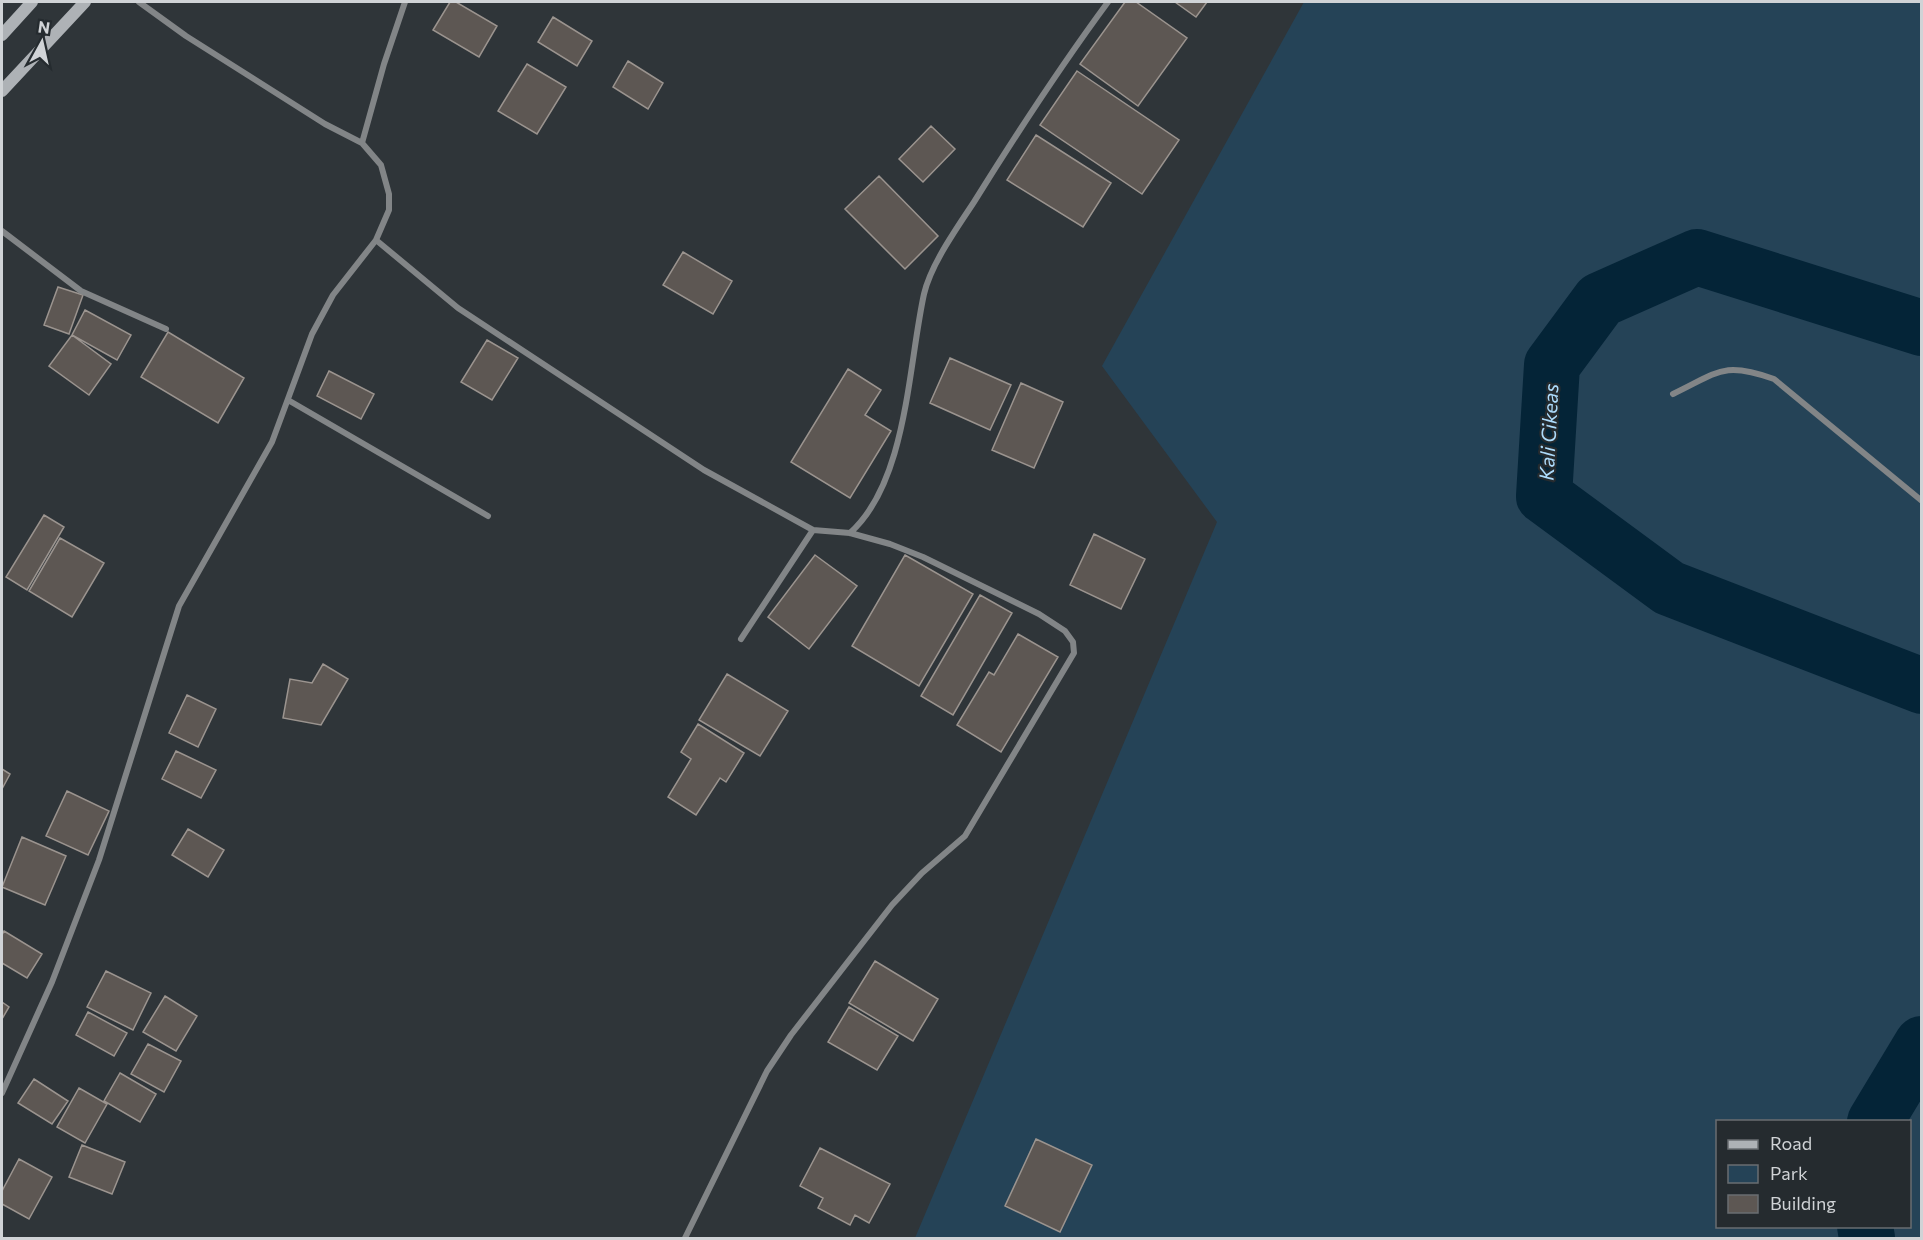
<svg xmlns="http://www.w3.org/2000/svg" width="1923" height="1240" font-family="Commissioner,sans-serif">
<style>
.green{fill:#254357;fill-rule:evenodd}
.lines{fill:none;stroke-linecap:round;stroke-linejoin:round}
.river{stroke:#042437;stroke-width:56}
.building{fill:#5d5753;stroke:#9b948f;stroke-width:1.5}
.minor{stroke:#828587;stroke-width:6}
.secondary{stroke:#aeb2b6;stroke-width:12}
.labels{text-anchor:middle;dominant-baseline:central;stroke-width:4.5;stroke-linejoin:round;paint-order:stroke}
.water-label{font-size:20px;font-style:italic;fill:#addbfb;stroke:#252b2f}
</style>
<rect width="100%" height="100%" fill="#2f3539"/>
<path class="green" d="M 1304,2 L 1921,2 L 1921,1238 L 915,1238 L 1217,522 L 1102,366 ZM 1718,1122 L 1910,1122 L 1910,1226 L 1718,1226 Z"/>
<g class="lines">
<path class="river" d="M 1922,328 L 1697,257 L 1600,300 L 1552,365 L 1544,496 L 1669,588 L 1922,686
M 1875,1122 L 1922,1044
M 1865,1226 L 1867,1238"/>
</g>
<path class="building" d="M 450,2 L 456,2 L 497,26 L 479,57 L 433,30 Z
M 1125,2 L 1136,2 L 1187,38 L 1138,106 L 1080,64 Z
M 1175,2 L 1207,2 L 1196,17 Z
M 553,17 L 592,41 L 577,66 L 538,42 Z
M 628,61 L 663,83 L 648,109 L 613,87 Z
M 527,64 L 566,87 L 537,134 L 498,111 Z
M 1077,71 L 1179,140 L 1142,194 L 1040,125 Z
M 931,126 L 955,149 L 923,182 L 899,159 Z
M 1036,135 L 1111,183 L 1083,227 L 1007,180 Z
M 879,176 L 938,236 L 905,269 L 845,209 Z
M 683,252 L 732,281 L 713,314 L 663,285 Z
M 58,287 L 83,295 L 69,334 L 44,325 Z
M 85,310 L 131,335 L 117,360 L 72,335 Z
M 168,332 L 244,378 L 218,423 L 141,377 Z
M 72,335 L 111,364 L 89,395 L 49,366 Z
M 487,340 L 518,358 L 492,400 L 461,382 Z
M 950,358 L 1011,385 L 990,430 L 930,403 Z
M 848,369 L 881,390 L 865,415 L 891,431 L 850,498 L 791,462 Z
M 329,371 L 374,394 L 361,419 L 317,396 Z
M 1021,383 L 1063,402 L 1034,468 L 992,450 Z
M 44,515 L 64,527 L 27,590 L 6,577 Z
M 1094,534 L 1145,559 L 1121,609 L 1070,585 Z
M 60,538 L 104,563 L 72,617 L 29,591 Z
M 815,555 L 857,586 L 809,649 L 768,617 Z
M 905,555 L 973,594 L 919,686 L 852,646 Z
M 980,595 L 1012,613 L 953,715 L 921,696 Z
M 1018,634 L 1058,657 L 1001,752 L 957,725 L 989,672 L 994,675 Z
M 323,664 L 348,679 L 321,725 L 283,718 L 290,679 L 312,683 Z
M 727,674 L 788,711 L 760,756 L 699,720 Z
M 187,695 L 216,709 L 198,747 L 169,733 Z
M 698,724 L 744,753 L 726,782 L 720,778 L 696,815 L 668,797 L 691,759 L 681,752 Z
M 176,751 L 216,770 L 201,798 L 162,779 Z
M 2,769 L 10,774 L 2,789 Z
M 67,791 L 109,811 L 88,855 L 46,836 Z
M 188,829 L 224,850 L 208,877 L 172,855 Z
M 22,837 L 66,856 L 45,905 L 2,887 Z
M 4,931 L 42,954 L 27,978 L 2,963 L 2,935 Z
M 875,961 L 938,999 L 913,1041 L 849,1003 Z
M 106,971 L 151,993 L 133,1030 L 87,1007 Z
M 165,996 L 197,1016 L 176,1051 L 143,1032 Z
M 2,1002 L 9,1007 L 2,1019 Z
M 849,1007 L 898,1036 L 877,1070 L 828,1042 Z
M 88,1012 L 127,1033 L 114,1056 L 76,1035 Z
M 148,1044 L 181,1061 L 164,1092 L 131,1074 Z
M 120,1073 L 156,1094 L 140,1122 L 104,1101 Z
M 34,1079 L 68,1101 L 52,1124 L 18,1103 Z
M 79,1088 L 107,1104 L 85,1143 L 57,1127 Z
M 1036,1139 L 1092,1165 L 1060,1232 L 1005,1206 Z
M 82,1145 L 125,1162 L 112,1194 L 69,1177 Z
M 820,1148 L 890,1184 L 869,1223 L 855,1215 L 850,1225 L 818,1208 L 823,1198 L 800,1186 Z
M 19,1159 L 52,1177 L 29,1219 L 2,1204 L 2,1191 Z"/>
<g class="lines">
<path class="minor" d="M 362,143 L 384,64 L 405,2
M 2,231 L 81,291 L 166,329
M 376,240 L 458,308 L 704,470 L 813,530 L 850,533 L 890,544 L 923,557 L 1039,614 L 1065,631 L 1073,642 L 1074,653 L 965,836 L 922,873 L 892,905 L 791,1035 L 767,1071 L 685,1238
M 1673,394 C 1719,372 1723,361 1774,379 L 1922,501
M 288,400 L 488,516
M 850,533 C 907,482 908,367 924,294 C 931,264 957,228 974,202 C 1017,133 1060,67 1108,2
M 741,639 L 813,530
M 2,1093 L 52,982 L 99,860 L 179,606 L 272,442 L 312,334 L 333,295 L 376,240 L 389,210 L 389,194 L 381,165 L 362,143 L 325,124 L 186,36 L 139,2"/>
<path class="secondary" d="M 2,35 L 32,2
M 2,91 L 85,2"/>
</g>
<g class="labels">
<g class="water-label">
<text transform="translate(1548 432) rotate(-87)">Kali Cikeas</text>
</g>
</g>
<rect width="1923" height="1240" fill="none" stroke="#d0d3d6" stroke-width="6"/>
<rect x="1716" y="1120" width="195" height="108" fill="#252b2f" stroke="#696e72" stroke-width="1.5"/>
<rect x="1728" y="1140" width="30" height="9" fill="#aeb2b6" stroke="#696e72" stroke-width="1.5"/>
<text x="1770" y="1150" font-size="18" fill="#d0d3d6">Road</text>
<rect x="1728" y="1165" width="30" height="18" fill="#254357" stroke="#696e72" stroke-width="1.5"/>
<text x="1770" y="1180" font-size="18" fill="#d0d3d6">Park</text>
<rect x="1728" y="1195" width="30" height="18" fill="#5d5753" stroke="#696e72" stroke-width="1.5"/>
<text x="1770" y="1210" font-size="18" fill="#d0d3d6">Building</text>
<g transform="translate(42 42) rotate(8)" stroke="#252b2f" stroke-width="4.5" paint-order="stroke">
<path d="M0-4.5L10 22L0 15L-10 22Z" fill="#d0d3d6"/>
<text y="-9" font-size="16" font-weight="bold" text-anchor="middle" fill="#d0d3d6">N</text>
</g>
</svg>
